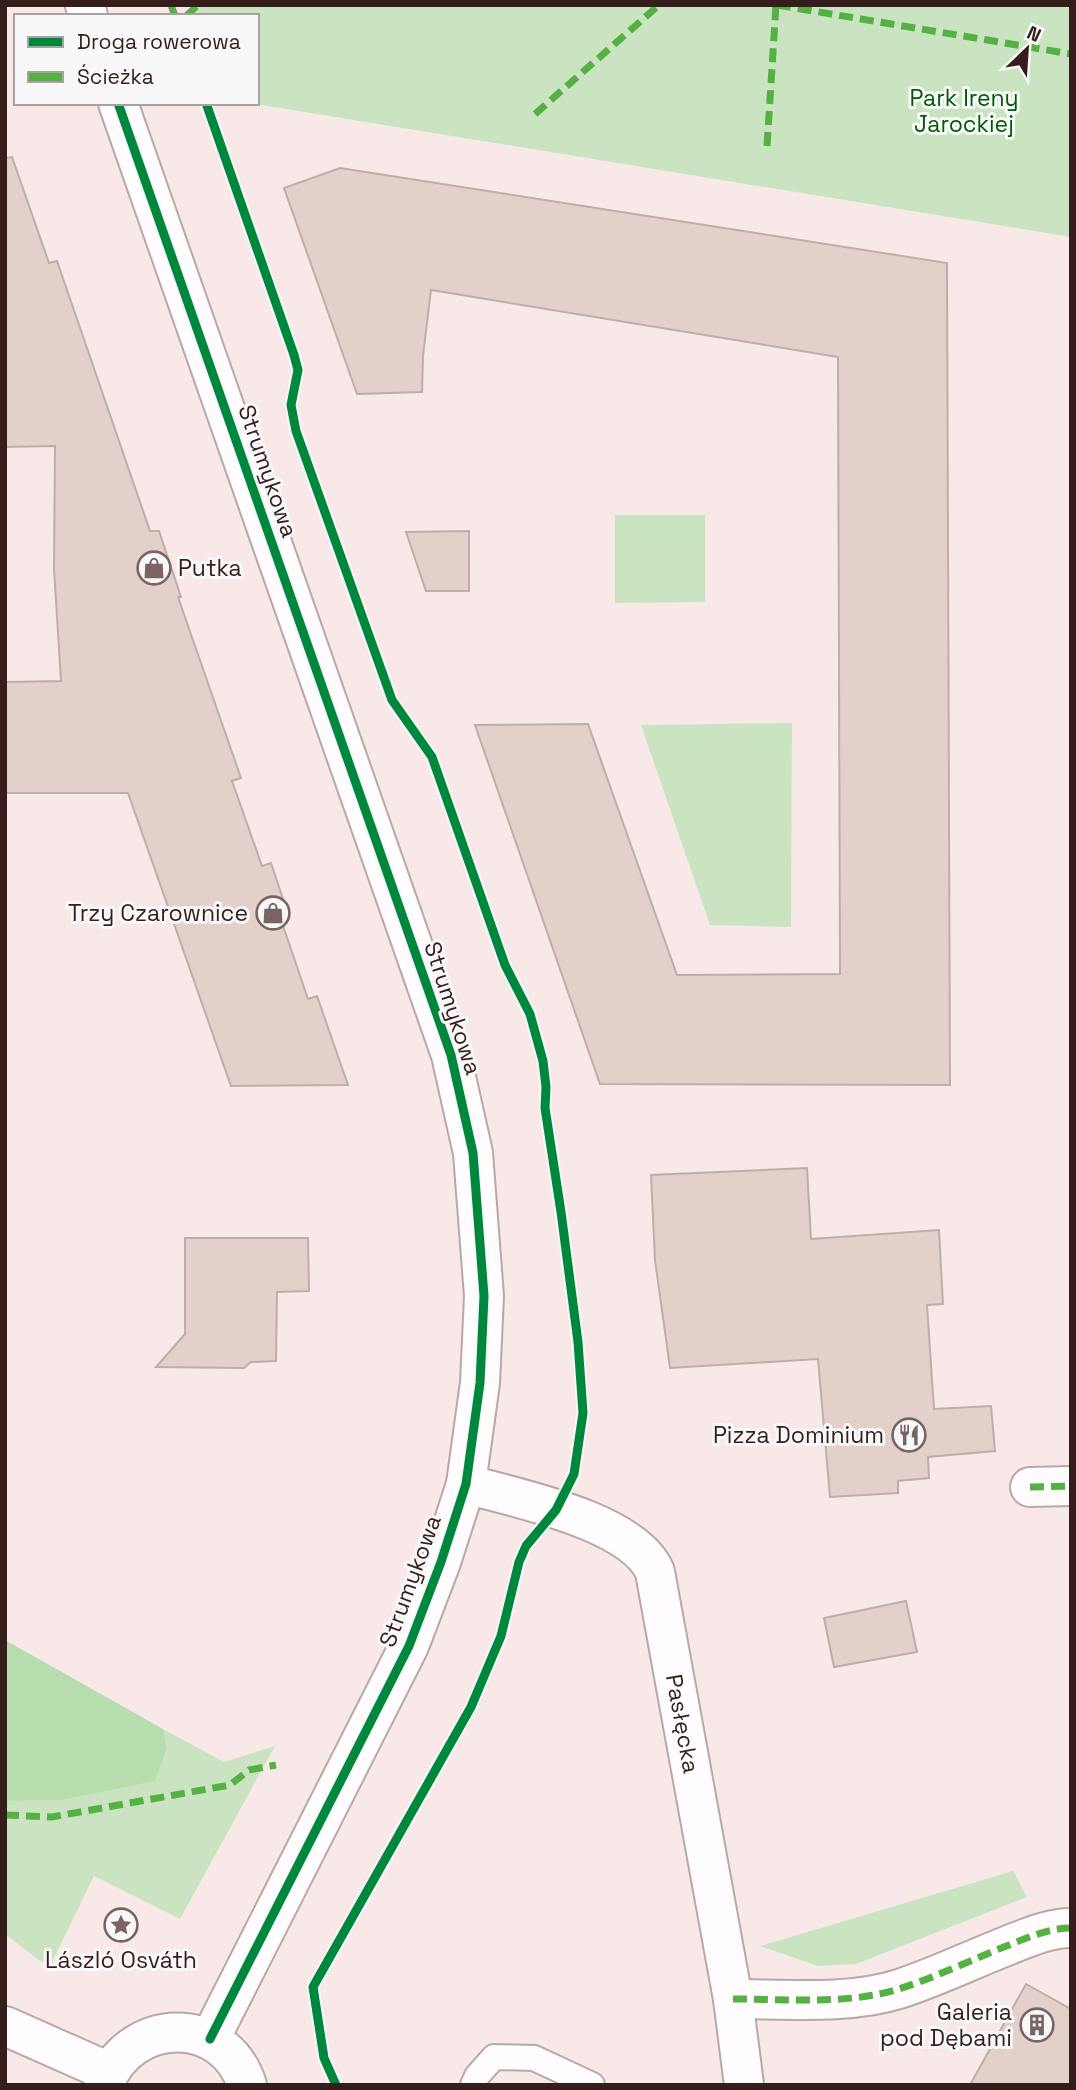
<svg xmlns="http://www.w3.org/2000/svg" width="1076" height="2090" font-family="'Space Grotesk',sans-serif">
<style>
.green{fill:#cae4c1}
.forest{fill:#b7dcae}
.building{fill:#e3d0cb;stroke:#beada8;stroke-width:2}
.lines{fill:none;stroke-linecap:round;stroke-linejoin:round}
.lane-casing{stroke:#baa8a7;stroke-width:28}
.street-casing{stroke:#baa8a7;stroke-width:42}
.secondary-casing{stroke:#baa8a7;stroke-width:42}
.lane{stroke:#fefcfc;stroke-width:24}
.street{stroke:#fefcfc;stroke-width:38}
.secondary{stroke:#fefcfc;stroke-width:38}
.quiet{stroke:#56b145;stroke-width:7;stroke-dasharray:14 7;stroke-linecap:butt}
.cycleway-casing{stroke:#f8f8f8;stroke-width:13}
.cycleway{stroke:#00873e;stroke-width:9}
.labels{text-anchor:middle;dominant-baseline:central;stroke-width:6;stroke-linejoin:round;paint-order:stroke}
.park-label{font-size:23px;fill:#005a07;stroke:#f8f8f8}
.street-label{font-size:23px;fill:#351d1b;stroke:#f8f8f8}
.poi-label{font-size:23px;fill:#351d1b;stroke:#f8f8f8;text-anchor:end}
</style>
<rect width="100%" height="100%" fill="#f8e9e8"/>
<path class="green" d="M 193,5 L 1071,5 L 1071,237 L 250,103 L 257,103 L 257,16 L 196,16 Z
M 615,515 L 705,515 L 705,602 L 615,603 Z
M 792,723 L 791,927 L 710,925 L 641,725 Z
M 163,1729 L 224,1762 L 275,1746 L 180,1919 L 94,1876 L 50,1966 L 40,1961 L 5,1934 L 5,1801 L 61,1800 L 167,1747 Z
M 1013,1871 L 1027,1897 L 856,1964 L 818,1966 L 760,1946 Z"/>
<path class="forest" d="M 5,1640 L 163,1729 L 167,1747 L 155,1781 L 61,1800 L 5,1801 Z"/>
<path class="building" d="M 12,157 L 49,263 L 57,261 L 150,531 L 159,531 L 181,597 L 178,597 L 241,778 L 232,781 L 262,866 L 271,863 L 287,911 L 279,914 L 308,999 L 317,996 L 348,1085 L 231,1086 L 128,793 L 5,793 L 5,682 L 61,681 L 54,569 L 55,446 L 5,447 L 5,158 Z
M 340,168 L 947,263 L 950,1085 L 600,1084 L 475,725 L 588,724 L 677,975 L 840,974 L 838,357 L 431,290 L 423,356 L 422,392 L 357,394 L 284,188 Z
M 469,531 L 469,591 L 426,591 L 406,532 Z
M 807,1168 L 811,1239 L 939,1230 L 943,1304 L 927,1305 L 934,1409 L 991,1406 L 995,1451 L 928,1457 L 929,1478 L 898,1481 L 898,1493 L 830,1497 L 818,1359 L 670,1368 L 655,1260 L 651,1175 Z
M 185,1238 L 308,1238 L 309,1291 L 277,1292 L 276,1361 L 251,1362 L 244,1368 L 156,1367 L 185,1334 Z
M 906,1601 L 917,1652 L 834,1667 L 824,1618 Z
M 1026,1984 L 1071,2009 L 1071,2085 L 970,2085 Z"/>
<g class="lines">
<defs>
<path id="lane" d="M 473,2085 L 477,2076 L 494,2057 L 534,2058 L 592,2085"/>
<g id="street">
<path d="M 85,5 L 88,16"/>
<path d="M 118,103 L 451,1055 L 473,1153 L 484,1296 L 480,1383 L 466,1484 L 441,1562 L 409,1646 L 210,2039"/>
<path id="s1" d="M 466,1484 C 516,1498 634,1521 655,1572 L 733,1999 L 744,2085"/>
<path d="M 1030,1487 L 1071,1486"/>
<path d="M 733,1999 C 785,1999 849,2005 899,1989 C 936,1977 973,1959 1009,1945 C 1029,1937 1050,1928 1071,1928"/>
</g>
<path id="secondary" d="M 5,2026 L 109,2072
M 104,2085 C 130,2016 224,2014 247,2085"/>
</defs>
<use href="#lane" class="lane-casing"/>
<use href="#street" class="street-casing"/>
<use href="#secondary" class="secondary-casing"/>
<use href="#lane" class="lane"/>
<use href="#street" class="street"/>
<use href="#secondary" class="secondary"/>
<path class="quiet" d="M 171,5 L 175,16
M 777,5 L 1071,54
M 186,16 L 198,5
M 535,114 L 659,5
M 767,146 L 776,5
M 1030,1487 L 1071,1486
M 5,1815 L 52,1817 L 230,1785 L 249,1770 L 276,1765
M 733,1999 C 785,1999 849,2005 899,1989 C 936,1977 973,1959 1009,1945 C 1029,1937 1050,1928 1071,1928"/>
<defs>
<path id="cycleway" d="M 118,103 L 451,1055 L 473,1153 L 484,1296 L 480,1383 L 466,1484 L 441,1562 L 409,1646 L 210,2039
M 206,103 L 294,355 L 298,370 L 291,405 L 296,431 L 392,700 L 432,757 L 505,965 L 530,1014 L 543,1061 L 546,1087 L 545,1108 L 561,1212 L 578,1342 L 583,1413 L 574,1474 L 556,1510 L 526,1546 L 519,1562 L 501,1636 L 471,1707 L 313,1987 L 324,2058 L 336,2085"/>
</defs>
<use href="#cycleway" class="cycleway-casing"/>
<use href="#cycleway" class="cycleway"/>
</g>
<defs>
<symbol id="shop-ring" viewBox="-11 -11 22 22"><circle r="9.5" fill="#f8f8f8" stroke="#796463" stroke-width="1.5"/><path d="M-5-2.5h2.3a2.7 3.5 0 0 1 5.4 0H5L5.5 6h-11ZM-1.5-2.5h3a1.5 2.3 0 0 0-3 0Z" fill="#796463"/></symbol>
<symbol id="restaurant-ring" viewBox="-11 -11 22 22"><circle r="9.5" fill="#f8f8f8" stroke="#796463" stroke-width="1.5"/><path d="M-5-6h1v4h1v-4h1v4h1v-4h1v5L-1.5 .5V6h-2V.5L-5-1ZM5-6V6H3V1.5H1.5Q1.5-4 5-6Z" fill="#796463"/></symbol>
<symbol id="sight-ring" viewBox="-11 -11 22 22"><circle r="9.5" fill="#f8f8f8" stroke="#796463" stroke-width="1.5"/><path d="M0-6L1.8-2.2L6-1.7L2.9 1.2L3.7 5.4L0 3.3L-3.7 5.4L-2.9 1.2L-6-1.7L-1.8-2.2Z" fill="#796463"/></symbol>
<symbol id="building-ring" viewBox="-11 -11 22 22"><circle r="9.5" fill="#f8f8f8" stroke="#796463" stroke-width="1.5"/><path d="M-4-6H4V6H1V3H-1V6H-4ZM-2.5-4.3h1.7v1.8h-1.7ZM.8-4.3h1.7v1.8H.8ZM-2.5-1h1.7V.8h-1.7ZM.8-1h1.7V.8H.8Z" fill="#796463"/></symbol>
</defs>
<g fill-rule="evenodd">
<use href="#shop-ring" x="135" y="549" width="38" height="38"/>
<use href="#shop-ring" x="254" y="894" width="38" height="38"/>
<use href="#restaurant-ring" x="890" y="1416" width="38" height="38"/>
<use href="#sight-ring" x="102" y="1906" width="38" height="38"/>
<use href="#building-ring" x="1018" y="2006" width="38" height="38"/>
</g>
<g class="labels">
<g class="park-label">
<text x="964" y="98">Park Ireny<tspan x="964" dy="26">Jarockiej</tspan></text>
</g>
<g class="street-label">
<text transform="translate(268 471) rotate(71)">Strumykowa</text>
<text transform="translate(453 1008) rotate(72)">Strumykowa</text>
<text transform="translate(410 1581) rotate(-70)">Strumykowa</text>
<text stroke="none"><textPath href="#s1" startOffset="368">Pasłęcka</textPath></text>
</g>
<g class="poi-label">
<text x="178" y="568" text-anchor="start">Putka</text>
<text x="248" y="913">Trzy Czarownice</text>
<text x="884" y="1435">Pizza Dominium</text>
<text x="121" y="1960" text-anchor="middle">László Osváth</text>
<text x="1012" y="2012">Galeria<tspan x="1012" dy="26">pod Dębami</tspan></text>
</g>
</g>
<rect width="1076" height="2090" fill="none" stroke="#351d1b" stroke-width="14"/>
<rect x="14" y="14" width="245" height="91" fill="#f8f8f8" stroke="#aaa0a0" stroke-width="2"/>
<rect x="28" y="37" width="35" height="10" fill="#00873e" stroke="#aaa0a0" stroke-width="2"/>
<text x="77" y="49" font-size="21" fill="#351d1b">Droga rowerowa</text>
<rect x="28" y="72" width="35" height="10" fill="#56b145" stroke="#aaa0a0" stroke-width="2"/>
<text x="77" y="84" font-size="21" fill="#351d1b">Ścieżka</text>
<g transform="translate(1027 49) rotate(25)" stroke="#f8f8f8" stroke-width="5" paint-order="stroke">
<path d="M0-5L12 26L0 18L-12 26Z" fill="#351d1b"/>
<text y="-10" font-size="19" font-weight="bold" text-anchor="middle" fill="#351d1b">N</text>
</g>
</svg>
